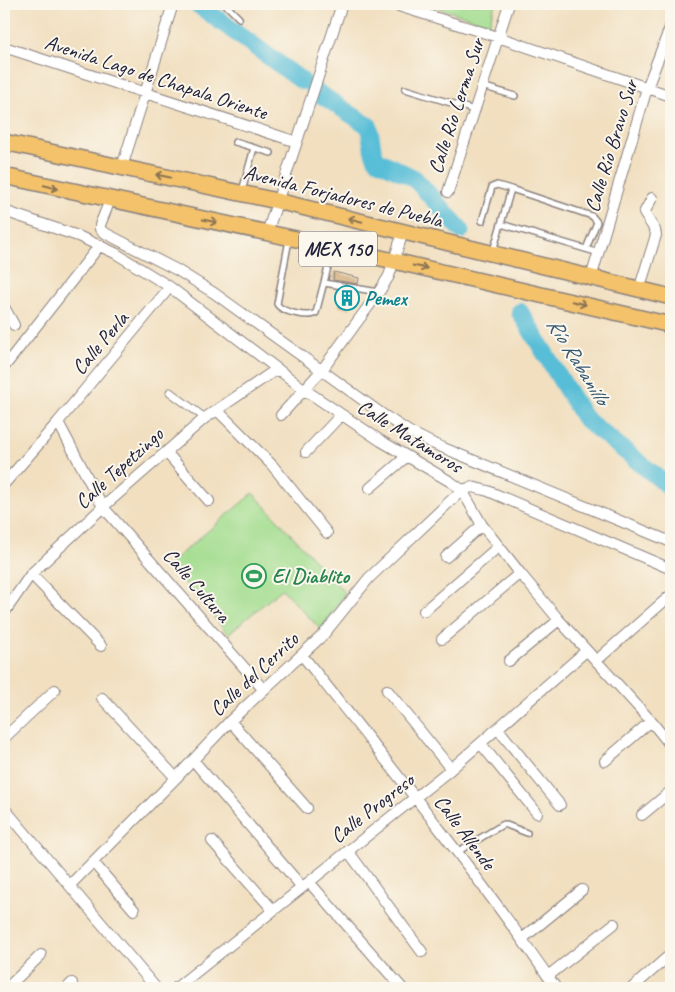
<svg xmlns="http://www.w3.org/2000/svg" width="675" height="992" font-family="Caveat,sans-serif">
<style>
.pitch{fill:#a3dd8f;stroke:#628065}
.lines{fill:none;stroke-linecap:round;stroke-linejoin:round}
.river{stroke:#59bed7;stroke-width:18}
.building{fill:#d0ac7d}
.service-casing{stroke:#8a807e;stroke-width:8}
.pedestrian-casing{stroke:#8a807e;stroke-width:9}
.minor-casing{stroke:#8a807e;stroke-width:12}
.primary-casing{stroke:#8a807e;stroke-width:18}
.service{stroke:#fff;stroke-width:5}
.pedestrian{stroke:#fff;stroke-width:7}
.minor{stroke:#fff;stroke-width:10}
.primary{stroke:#f3c26a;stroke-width:15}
.oneway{stroke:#8a7252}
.labels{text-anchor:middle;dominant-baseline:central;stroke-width:4;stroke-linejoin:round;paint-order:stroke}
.shield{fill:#fbf7ec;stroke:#636270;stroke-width:1}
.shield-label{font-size:20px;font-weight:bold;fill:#22223b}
.street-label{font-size:21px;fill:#22223b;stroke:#fbf7ec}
.culture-label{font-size:21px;font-weight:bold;fill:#0d838f;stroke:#fbf7ec;text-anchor:start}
.leisure-label{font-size:21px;font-weight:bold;fill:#27864d;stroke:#fbf7ec;text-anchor:start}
.water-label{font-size:22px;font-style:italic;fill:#355972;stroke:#fbf7ec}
</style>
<rect width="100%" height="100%" fill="#fbf7ec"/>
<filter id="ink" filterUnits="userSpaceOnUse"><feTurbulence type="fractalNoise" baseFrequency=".02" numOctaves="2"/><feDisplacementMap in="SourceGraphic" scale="10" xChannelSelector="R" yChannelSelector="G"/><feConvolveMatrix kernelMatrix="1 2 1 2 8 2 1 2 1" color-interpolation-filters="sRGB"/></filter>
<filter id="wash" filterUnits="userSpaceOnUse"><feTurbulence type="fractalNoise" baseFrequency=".0096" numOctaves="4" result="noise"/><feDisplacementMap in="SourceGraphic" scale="20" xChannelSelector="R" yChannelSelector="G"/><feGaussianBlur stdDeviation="1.12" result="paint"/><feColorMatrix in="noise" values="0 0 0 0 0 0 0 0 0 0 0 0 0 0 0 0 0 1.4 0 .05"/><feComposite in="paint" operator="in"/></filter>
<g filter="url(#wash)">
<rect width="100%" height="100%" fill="#f1dfc0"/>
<path class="pitch" d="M 426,4 L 495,4 L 489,24 Z
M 253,493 L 345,593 L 321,630 L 282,589 L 228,634 L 169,564 Z"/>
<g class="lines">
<path class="river" d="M 197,4 L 302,81
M 315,91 L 369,126 L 373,151 L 377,160 L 414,178 L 461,230
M 520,312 L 584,418 L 671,488"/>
</g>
<g id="blocks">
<path class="building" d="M 334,272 L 359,278 L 358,284 L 333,280 Z
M 343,291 L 354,292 L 350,309 L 339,307 Z"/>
</g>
</g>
<g filter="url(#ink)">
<use href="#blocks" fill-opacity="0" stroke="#8a807e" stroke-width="1"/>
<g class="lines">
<defs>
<path id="service" d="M 225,4 L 239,18
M 482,86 L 515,96
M 405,89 L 474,110
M 235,142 L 271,153
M 242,191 L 254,148
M 482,221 L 492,187 L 497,185 L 511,189
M 501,224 L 511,189 L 592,216 L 597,222 L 586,249
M 289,240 L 277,304 C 281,312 308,318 316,313 L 333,248
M 493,251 L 501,224 L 599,253
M 324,283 L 379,292
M 457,852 L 502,825 L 504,824 L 527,833"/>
<path id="pedestrian" d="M 170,392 L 205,418"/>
<path id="minor" d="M 392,4 L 498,37 L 671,96
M 4,47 L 297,142
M 122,167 L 173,4
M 448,192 L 509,4
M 110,200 L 100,225 L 100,229 L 103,232 L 177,270 L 214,293 L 385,416 L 408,431 L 434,444 L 671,542
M 4,211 L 78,236 L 115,253 L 170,287 L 305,390 L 381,441 L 451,482 L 462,490 L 482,525 L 520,573 L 559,620 L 651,721 L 671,746
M 267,233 L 342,4
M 591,278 L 647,88 L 671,25
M 639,290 L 656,235 L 655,230 L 644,213 L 652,198
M 4,307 L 14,325
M 4,367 L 100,245
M 217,410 L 272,465 L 327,533
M 281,415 L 322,370 L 379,292 L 389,276 L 403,232
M 58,422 L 103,507 L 263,689
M 166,452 L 209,501
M 306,452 L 341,415
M 4,484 L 58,422 L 170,287
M 370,488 L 406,457
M 446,557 L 482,525
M 31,574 L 101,646
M 424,611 L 498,547
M 4,613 L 31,574 L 103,507 L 205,418 L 277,369
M 442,639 L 520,573
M 302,655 C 389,764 477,873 556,988
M 509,661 L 559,620
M 596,661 L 671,595
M 387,690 L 451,769
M 102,698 L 176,778
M 230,721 L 307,808
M 498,729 L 560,805
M 4,738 L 55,690
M 481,744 L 537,813
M 193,760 L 302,887
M 605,761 L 651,721
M 4,808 L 156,988
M 642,815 L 671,791
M 212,841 L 273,910
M 348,851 L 422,952
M 93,862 L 134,910
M 309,882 L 402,988
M 70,885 L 176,778 L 230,721 L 324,634 L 369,578 L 462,490 L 472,487 L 488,491 L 671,569
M 522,939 L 582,890
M 548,976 L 614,924
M 7,988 L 41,955
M 67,988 L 72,983
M 176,988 L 451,769 L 586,651
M 632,988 L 671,954"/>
<path id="primary" d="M 4,142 L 277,201 L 671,297
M 4,176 L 333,247 L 671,325"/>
</defs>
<use href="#service" class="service-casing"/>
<use href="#pedestrian" class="pedestrian-casing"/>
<use href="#minor" class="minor-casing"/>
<use href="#primary" class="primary-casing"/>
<use href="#service" class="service"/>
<use href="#pedestrian" class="pedestrian"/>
<use href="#minor" class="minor"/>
<use href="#primary" class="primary"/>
</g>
<defs><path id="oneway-shaft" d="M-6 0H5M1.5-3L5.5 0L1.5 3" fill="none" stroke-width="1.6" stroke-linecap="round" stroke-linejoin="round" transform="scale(1.25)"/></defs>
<g class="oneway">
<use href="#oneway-shaft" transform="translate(163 176) rotate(-168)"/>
<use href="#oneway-shaft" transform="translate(51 187) rotate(13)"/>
<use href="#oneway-shaft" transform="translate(355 220) rotate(-166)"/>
<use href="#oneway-shaft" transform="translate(210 221) rotate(12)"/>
<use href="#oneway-shaft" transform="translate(420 267) rotate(12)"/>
<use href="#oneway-shaft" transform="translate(579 303) rotate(13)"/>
</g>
</g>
<defs>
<symbol id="building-ring" viewBox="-11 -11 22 22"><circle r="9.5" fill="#fbf7ec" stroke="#0f9aa8" stroke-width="1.5"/><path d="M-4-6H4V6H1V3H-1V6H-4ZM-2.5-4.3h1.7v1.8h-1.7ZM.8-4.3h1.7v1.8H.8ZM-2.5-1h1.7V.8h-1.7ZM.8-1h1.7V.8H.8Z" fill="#0f9aa8"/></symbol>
<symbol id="stadium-ring" viewBox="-11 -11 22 22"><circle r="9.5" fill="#fbf7ec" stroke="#2e9e5b" stroke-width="1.5"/><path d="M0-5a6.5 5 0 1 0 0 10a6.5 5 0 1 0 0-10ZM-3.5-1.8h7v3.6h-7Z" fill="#2e9e5b"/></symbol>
</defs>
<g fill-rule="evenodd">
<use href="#building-ring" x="333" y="284" width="28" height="28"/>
<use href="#stadium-ring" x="240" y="562" width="28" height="28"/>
</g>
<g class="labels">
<rect class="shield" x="299" y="231.5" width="78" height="35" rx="4"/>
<g class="shield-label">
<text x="338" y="249">MEX 150</text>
</g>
<g class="street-label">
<text transform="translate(156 77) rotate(18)">Avenida Lago de Chapala Oriente</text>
<text transform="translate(456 106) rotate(-72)">Calle Río Lerma Sur</text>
<text transform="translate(611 146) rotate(-73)">Calle Río Bravo Sur</text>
<text transform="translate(343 196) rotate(14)">Avenida Forjadores de Puebla</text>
<text transform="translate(100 343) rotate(-50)">Calle Perla</text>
<text transform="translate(410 436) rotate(32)">Calle Matamoros</text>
<text transform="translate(119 468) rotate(-42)">Calle Tepetzingo</text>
<text transform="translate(197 585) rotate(49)">Calle Cultura</text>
<text transform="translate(254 674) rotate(-43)">Calle del Cerrito</text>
<text transform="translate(372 808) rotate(-38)">Calle Progreso</text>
<text transform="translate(465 832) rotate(53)">Calle Allende</text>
</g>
<g class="culture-label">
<text x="364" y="298">Pemex</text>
</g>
<g class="leisure-label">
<text x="272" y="576">El Diablito</text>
</g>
<g class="water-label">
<text transform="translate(578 361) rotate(58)">Río Rabanillo</text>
</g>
</g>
<rect width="675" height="992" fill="none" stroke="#fbf7ec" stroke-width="20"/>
</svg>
